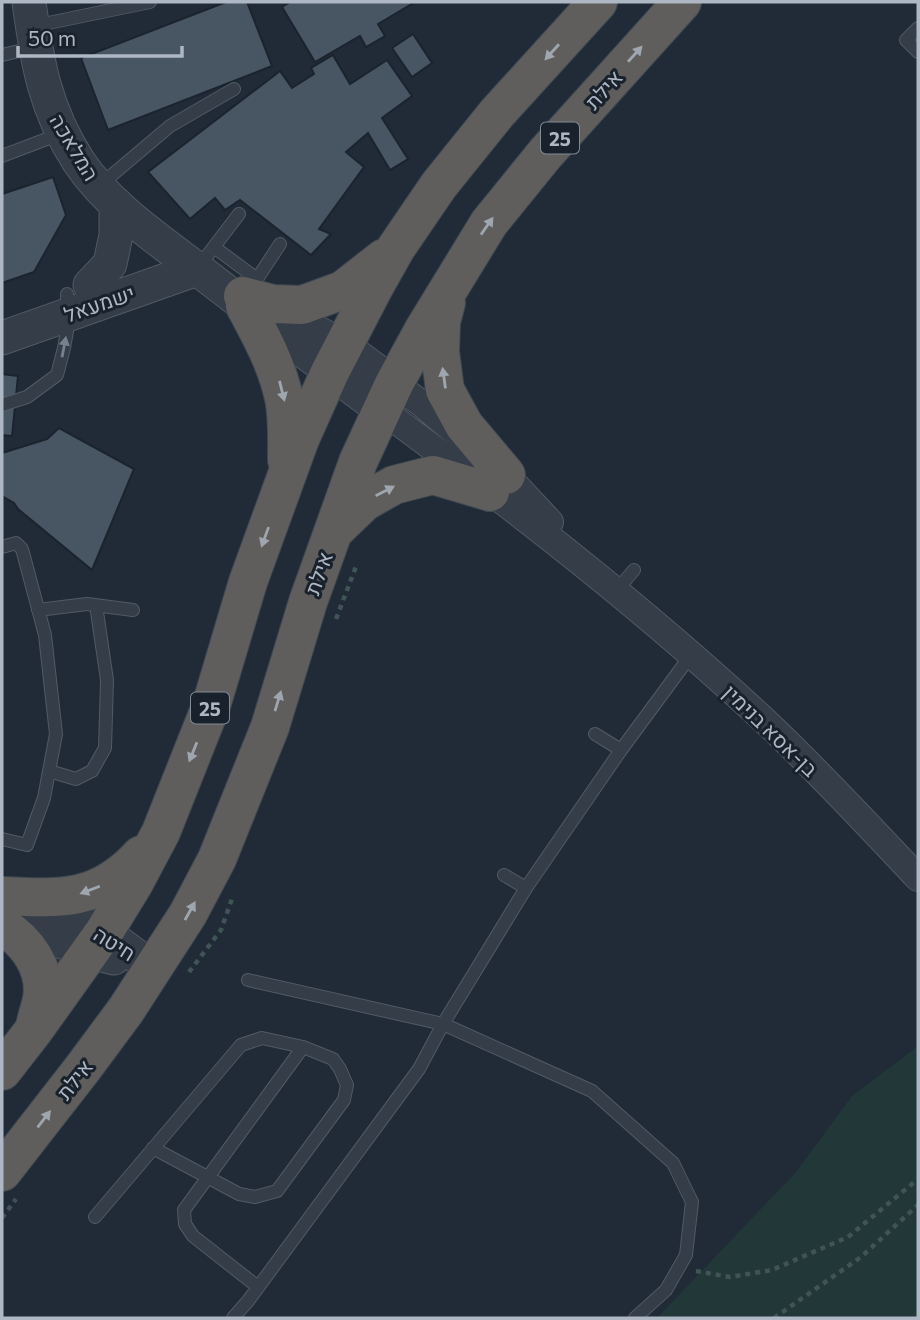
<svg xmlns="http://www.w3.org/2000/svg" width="920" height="1320" font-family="Commissioner,Heebo,sans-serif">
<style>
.green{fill:#223738}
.building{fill:#485563;stroke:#1b242e;stroke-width:2}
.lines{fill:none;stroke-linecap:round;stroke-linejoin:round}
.service-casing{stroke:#515b65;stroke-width:14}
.minor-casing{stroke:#515b65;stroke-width:28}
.tertiary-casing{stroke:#515b65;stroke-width:35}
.trunk-casing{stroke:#3e4852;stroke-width:40}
.path{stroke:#405456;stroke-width:4.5;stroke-dasharray:5 5;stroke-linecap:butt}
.service{stroke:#343d48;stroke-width:12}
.minor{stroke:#343d48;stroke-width:26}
.tertiary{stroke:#343d48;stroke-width:33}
.trunk{stroke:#605e5c;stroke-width:38}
.oneway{fill:#9ea6af}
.oneway2{fill:#77818c}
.labels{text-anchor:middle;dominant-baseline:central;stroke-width:6;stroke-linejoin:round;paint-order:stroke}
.shield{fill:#19222c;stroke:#818b96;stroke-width:2}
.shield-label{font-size:19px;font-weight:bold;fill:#aeb8c4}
.street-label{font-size:21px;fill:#aeb8c4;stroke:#19222c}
</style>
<rect width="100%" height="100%" fill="#202b37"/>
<path class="green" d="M 918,1046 L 918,1318 L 657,1318 L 796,1172 L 852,1096 Z"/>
<path class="building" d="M 226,2 L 247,2 L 272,66 L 108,130 L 81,58 Z
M 290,2 L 415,2 L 378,24 L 385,36 L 366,47 L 360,36 L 315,62 L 282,7 Z
M 413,34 L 432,63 L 412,77 L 392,48 Z
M 333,55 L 350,84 L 387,60 L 412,96 L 382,118 L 408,159 L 390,170 L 368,133 L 346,152 L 364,167 L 319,229 L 331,234 L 311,255 L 240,200 L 225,210 L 215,198 L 190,219 L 148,172 L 280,71 L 292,88 L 314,74 L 311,68 Z
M 53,177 L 66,215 L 34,272 L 2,283 L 2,194 Z
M 2,374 L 18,376 L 12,436 L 2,435 Z
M 59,428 L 134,469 L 92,570 L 18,509 L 14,503 L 2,496 L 2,453 L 47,439 Z"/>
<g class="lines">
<defs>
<path id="service" d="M 34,26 L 150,2
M 918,28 L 906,40 L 918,52
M 2,55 L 36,47
M 2,156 L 60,134
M 99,186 L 170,126 L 234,89
M 214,247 L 257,279 L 280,244
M 197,269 L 239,214
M 2,405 L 27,397 L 57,375 L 64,348 L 67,331 L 67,294
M 2,547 L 16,543 L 22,549 L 45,635 L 56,734 L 44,798 L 27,845 L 2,839
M 616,591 L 634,570
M 38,610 L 87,604 L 133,610
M 595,734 L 621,750
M 49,771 L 76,779 L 92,771 L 105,748 L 107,680 L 96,605
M 504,875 L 526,888 L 621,750 L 691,655
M 248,980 L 443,1024 L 592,1091 L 673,1163 L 692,1202 L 686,1255 L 666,1290 L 635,1318
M 95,1217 L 241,1045 L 262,1038 L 303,1047 L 333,1059 L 340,1069 L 347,1085 L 344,1100 L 277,1191 L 255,1197 L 239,1194 L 153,1148
M 258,1287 L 193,1236 L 185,1224 L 184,1210 L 303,1047
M 233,1318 L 248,1301 L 419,1069 L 443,1024 L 526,888"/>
<path id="minor" d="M 394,384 L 421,403 L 506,475 L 550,522
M 382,410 C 514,508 645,609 766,722 C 819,772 868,825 918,878"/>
<path id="tertiary" d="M 29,2 C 37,62 45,110 79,162 C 111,210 168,246 213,281 C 269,324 325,368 382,410
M 90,285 L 110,264 L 116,235 L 116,204
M 275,311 L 343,346 L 394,384
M 2,338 L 197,269
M 17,900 L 104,932 L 154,969
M 2,920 L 90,952 L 114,958"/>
<path id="trunk" d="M 243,296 L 273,304 L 302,305 L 343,290 L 384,258
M 446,303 L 441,322 L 440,352 L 445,390 L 464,425 L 506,475
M 245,306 C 261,336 277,365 284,398 C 288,418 287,440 287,460
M 336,529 L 364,502 L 394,485 L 433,475 L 490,492
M 4,896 C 62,899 99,901 141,855
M 2,926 C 27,941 47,968 42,999 C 40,1008 37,1017 35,1026
M 2,1071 L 34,1030 L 104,932 L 134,883 L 161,832 L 211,706 L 248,582 L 300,439 L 330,372 L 373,289 L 396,248 L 439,185 L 497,113 L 598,2
M 2,1172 L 83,1068 L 126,1010 L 188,914 L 217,859 L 270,727 L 308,602 L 358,462 L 394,384 L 423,331 L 489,223 L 545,154 L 682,2"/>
</defs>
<use href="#service" class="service-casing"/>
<use href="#minor" class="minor-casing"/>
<use href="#tertiary" class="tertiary-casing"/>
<use href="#trunk" class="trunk-casing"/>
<path class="path" d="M 336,619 L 357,564
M 189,972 L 221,930 L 233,896
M 2,1218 L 16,1199
M 696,1271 L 730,1277 L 772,1270 L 848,1237 L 918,1179
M 774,1318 L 861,1257 L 918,1205"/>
<use href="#service" class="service"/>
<use href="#minor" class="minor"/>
<use href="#tertiary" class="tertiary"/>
<use href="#trunk" class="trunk"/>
</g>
<defs><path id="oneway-solid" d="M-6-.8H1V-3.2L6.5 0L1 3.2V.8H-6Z" transform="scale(1.75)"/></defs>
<g class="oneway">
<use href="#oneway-solid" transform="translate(552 52) rotate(132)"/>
<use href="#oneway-solid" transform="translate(635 54) rotate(-48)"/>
<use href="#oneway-solid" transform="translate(487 226) rotate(-55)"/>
<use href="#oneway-solid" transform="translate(444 378) rotate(-98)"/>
<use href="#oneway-solid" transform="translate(282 391) rotate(76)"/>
<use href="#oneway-solid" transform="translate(385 491) rotate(-27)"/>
<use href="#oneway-solid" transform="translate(265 537) rotate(110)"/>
<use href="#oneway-solid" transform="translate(278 701) rotate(-73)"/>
<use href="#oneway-solid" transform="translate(193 752) rotate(112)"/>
<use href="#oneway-solid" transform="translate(90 890) rotate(159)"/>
<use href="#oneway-solid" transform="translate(190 911) rotate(-61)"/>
<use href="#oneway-solid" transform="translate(44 1119) rotate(-52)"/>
</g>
<use class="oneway2" href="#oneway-solid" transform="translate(64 347) rotate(-79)"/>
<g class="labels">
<g class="shield">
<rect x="541" y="122.5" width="38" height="31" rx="5"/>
<rect x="191" y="692.5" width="38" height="31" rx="5"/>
</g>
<g class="shield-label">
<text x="560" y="138">25</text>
<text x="210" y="708">25</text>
</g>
<g class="street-label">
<text transform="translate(603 89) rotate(-48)">אילת</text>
<text transform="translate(75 147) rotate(59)">המלאכה</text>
<text transform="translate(99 303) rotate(-19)">ישמעאל</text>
<text transform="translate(318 573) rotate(-70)">אילת</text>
<text transform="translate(771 730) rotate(44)">בן-אסא בנימין</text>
<text transform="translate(115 943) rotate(32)">חיטה</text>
<text transform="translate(74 1079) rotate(-52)">אילת</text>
</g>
</g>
<rect width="920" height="1320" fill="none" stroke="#aeb8c4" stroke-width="7"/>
<path d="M18 46v10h164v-10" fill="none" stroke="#aeb8c4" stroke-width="3.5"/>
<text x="28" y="46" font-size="21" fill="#aeb8c4" stroke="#19222c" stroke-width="5" paint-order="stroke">50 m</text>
</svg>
